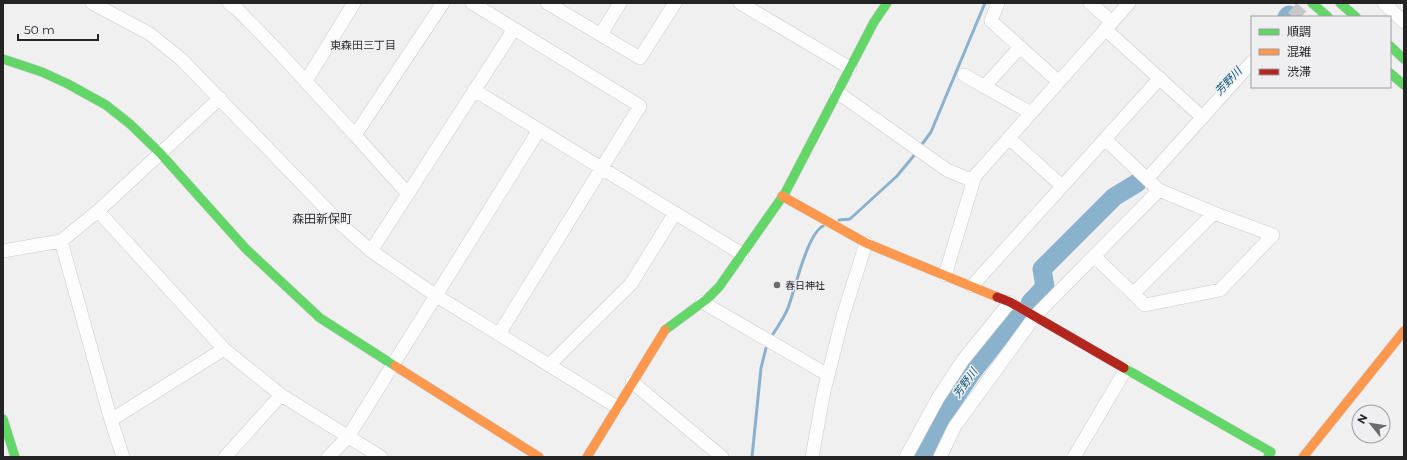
<svg xmlns="http://www.w3.org/2000/svg" width="1407" height="460" font-family="Montserrat,'Noto Sans JP',sans-serif">
<style>
.lines{fill:none;stroke-linecap:round;stroke-linejoin:round}
.stream{stroke:#8ab2cd;stroke-width:3}
.river{stroke:#8ab2cd;stroke-width:19}
.street-tunnel{stroke:#c7c7c8;stroke-width:13;stroke-dasharray:13 6;stroke-linecap:butt}
.street-casing{stroke:#cbcbcc;stroke-width:14}
.fast-casing{stroke:#cbcbcc;stroke-width:10}
.slow-casing{stroke:#cbcbcc;stroke-width:10}
.jam-casing{stroke:#cbcbcc;stroke-width:10}
.street{stroke:#fdfdfd;stroke-width:13}
.fast{stroke:#63d668;stroke-width:9}
.slow{stroke:#ff974d;stroke-width:9}
.jam{stroke:#b3261e;stroke-width:9}
.poi-dot{fill:#6b6b6c;stroke:#efeff2;stroke-width:1.5}
.labels{text-anchor:middle;dominant-baseline:central;stroke-width:3;stroke-linejoin:round;paint-order:stroke}
.poi-label{font-size:10px;fill:#242425;stroke:#efeff2;text-anchor:start}
.neighbourhood-label{font-size:11px;fill:#323234;stroke:#efeff2}
.water-label{font-size:11px;font-style:italic;fill:#055277;stroke:#efeff2}
.quarter-label{font-size:12px;fill:#323234;stroke:#efeff2}
</style>
<rect width="100%" height="100%" fill="#f0f0f1"/>
<g class="lines">
<path class="stream" d="M 920,147 L 931,132 L 985,3
M 839,220 L 850,219 L 897,176 L 916,153
M 771,337 C 777,328 784,318 788,308 C 795,290 807,234 823,226
M 752,457 L 761,368 L 767,344"/>
<path class="river" d="M 1287,17 L 1289,15
M 1030,303 L 1045,287 L 1042,269 L 1114,197 L 1137,183
M 922,457 L 938,423 L 972,372 L 1002,334 L 1018,317"/>
<path class="street-tunnel" d="M 1293,17 L 1305,3"/>
<defs>
<path id="street" d="M 92,3 L 150,34 L 181,59 L 343,226 L 371,251 L 435,295 L 617,407
M 229,3 L 238,10 L 275,48 L 355,135
M 472,3 L 640,106 L 499,334
M 547,3 L 640,58 L 675,3
M 740,3 L 850,68
M 998,3 L 991,21 L 1059,82
M 1090,3 L 1112,22
M 1384,3 L 1404,22
M 1105,29 L 1202,117
M 601,34 L 620,3
M 964,75 L 1031,113
M 306,81 L 354,3
M 984,87 L 1020,47
M 474,90 L 742,254
M 837,92 L 947,170 L 973,181
M 1009,138 L 1062,186
M 1147,179 L 1252,62
M 408,194 L 355,135 L 443,3
M 98,211 L 224,349 L 281,395 L 381,457
M 61,241 L 111,420 L 123,457
M 3,251 L 61,241 L 98,211 L 220,98
M 371,251 L 514,29
M 1094,256 L 1145,305 L 1220,290 L 1273,235 L 1214,213 L 1159,190 L 1147,179 L 1105,139
M 945,275 L 975,176 L 1129,3
M 972,286 L 1160,78
M 1133,294 L 1214,213
M 702,302 L 828,375
M 549,365 L 631,284 L 675,213
M 632,382 L 722,457
M 111,420 L 224,349
M 225,457 L 281,395
M 328,457 L 348,437 L 539,130
M 812,457 L 824,391 L 843,316 L 866,243
M 906,457 L 938,398 L 963,360 L 1010,302
M 940,457 L 955,426 L 1035,316 L 1159,190
M 1074,457 L 1126,369"/>
<path id="fast" d="M 1312,3 L 1328,17
M 1340,3 L 1356,17
M 1390,46 L 1404,59
M 3,59 L 42,72 L 68,84 L 106,105 L 130,124 L 160,153 L 246,249 L 320,318 L 395,366
M 1390,73 L 1404,85
M 665,330 L 707,299 L 719,287 L 785,193 L 874,22 L 887,3
M 1124,368 L 1271,452 L 1268,457
M 3,419 L 15,457"/>
<path id="slow" d="M 782,196 L 866,243 L 997,297
M 395,366 L 539,457
M 587,457 L 665,330
M 1303,457 L 1404,331"/>
<path id="jam" d="M 997,297 L 1010,302 L 1124,368"/>
</defs>
<use href="#street" class="street-casing"/>
<use href="#fast" class="fast-casing"/>
<use href="#slow" class="slow-casing"/>
<use href="#jam" class="jam-casing"/>
<use href="#street" class="street"/>
<use href="#fast" class="fast"/>
<use href="#slow" class="slow"/>
<use href="#jam" class="jam"/>
</g>
<circle class="poi-dot" cx="777" cy="285" r="4"/>
<g class="labels">
<g class="poi-label">
<text x="785" y="285">春日神社</text>
</g>
<g class="neighbourhood-label">
<text x="363" y="45">東森田三丁目</text>
</g>
<g class="water-label">
<text transform="translate(1228 81) rotate(-47)">芳野川</text>
<text transform="translate(965 383) rotate(-55)">芳野川</text>
</g>
<g class="quarter-label">
<text x="322" y="218">森田新保町</text>
</g>
</g>
<rect width="1407" height="460" fill="none" stroke="#242425" stroke-width="8"/>
<rect x="1251" y="16" width="140" height="72" fill="#efeff2" stroke="#9e9ea0"/>
<rect x="1259" y="29" width="20" height="6" fill="#63d668" stroke="#9e9ea0"/>
<text x="1287" y="36" font-size="12" fill="#242425">順調</text>
<rect x="1259" y="49" width="20" height="6" fill="#ff974d" stroke="#9e9ea0"/>
<text x="1287" y="56" font-size="12" fill="#242425">混雑</text>
<rect x="1259" y="69" width="20" height="6" fill="#b3261e" stroke="#9e9ea0"/>
<text x="1287" y="76" font-size="12" fill="#242425">渋滞</text>
<g transform="translate(1371 424) rotate(300)"><circle r="19" fill="#efeff2" stroke="#9e9ea0"/>
<path d="M0-3L7 15L0 10L-7 15Z" fill="#6b6b6c"/>
<text y="-6" font-size="11" font-weight="bold" text-anchor="middle" fill="#242425">N</text>
</g>
<path d="M18 34v6h80v-6" fill="none" stroke="#242425" stroke-width="2"/>
<text x="24" y="34" font-size="12" fill="#242425" stroke="#efeff2" stroke-width="3" paint-order="stroke">50 m</text>
</svg>
